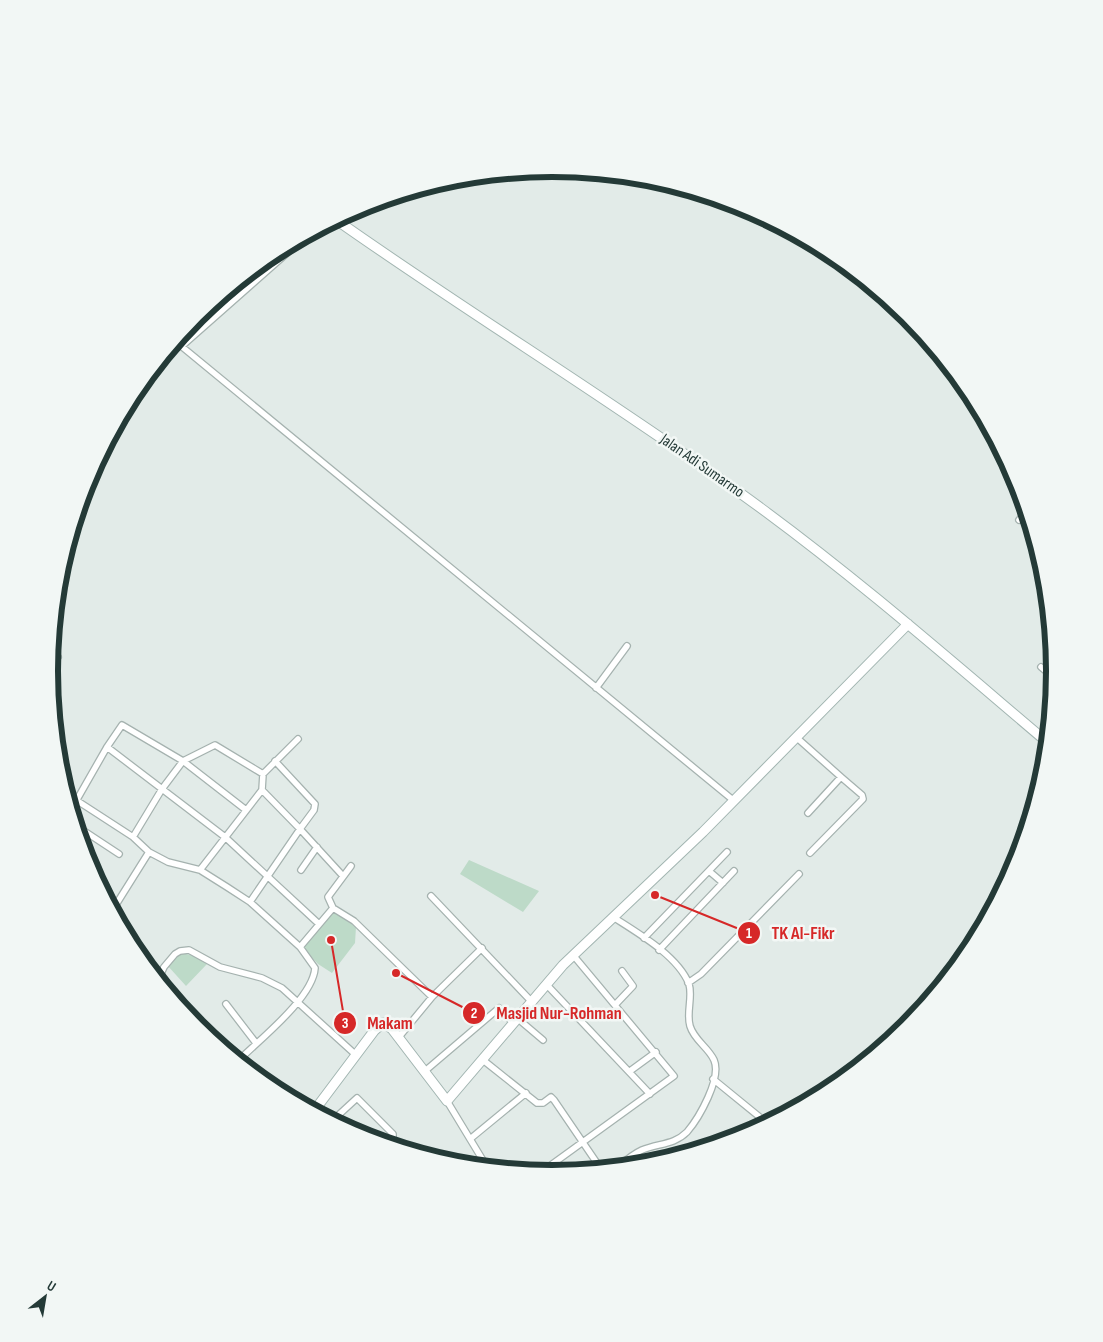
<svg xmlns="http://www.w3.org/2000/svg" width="1103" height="1342" font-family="'Sofia Sans Condensed',sans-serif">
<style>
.green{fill:#bddac8}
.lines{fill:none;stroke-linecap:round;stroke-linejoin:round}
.street-casing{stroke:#a5b2af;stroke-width:8}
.secondary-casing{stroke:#a2b5b1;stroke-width:11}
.street{stroke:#fff;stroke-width:5.5}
.secondary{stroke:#fff;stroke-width:9}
.labels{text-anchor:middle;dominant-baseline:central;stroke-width:5;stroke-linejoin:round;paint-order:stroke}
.street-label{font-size:16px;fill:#243a37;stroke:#f2f7f5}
.rim{fill:none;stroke:#243a37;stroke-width:6}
.leader{fill:none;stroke:#d62828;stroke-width:2}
.callout-dot{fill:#d62828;stroke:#f2f7f5;stroke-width:2}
.mark-label{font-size:15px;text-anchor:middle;font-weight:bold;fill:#fff}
.callout-label{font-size:18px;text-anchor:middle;font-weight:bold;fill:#d62828;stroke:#f2f7f5;stroke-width:5;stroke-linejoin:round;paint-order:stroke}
</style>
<rect width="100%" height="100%" fill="#e2ebe8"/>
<path class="green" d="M 469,860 L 539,891 L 523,912 L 460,874 Z
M 334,912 L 356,927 L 355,943 L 332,973 L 318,964 L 302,947 Z
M 182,953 L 194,956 L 207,964 L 186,986 L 167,965 Z"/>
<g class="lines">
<defs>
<path id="street" d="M 175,341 L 733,800
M 182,346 L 311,232
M 1019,520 L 1026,512
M 49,664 L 58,657
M 1041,667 L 1054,678
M 596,688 L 627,646
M 796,737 L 841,777 L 808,813
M 107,747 L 225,837 L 319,924
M 263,774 L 262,790 L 300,829 L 314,810 L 315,804 L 275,761
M 76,800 L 133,837 L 149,852 L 168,862 L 200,870 L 227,887 L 250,902 L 300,947
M 71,810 L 107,747 L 122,725 L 183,761 L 215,745 L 263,774 L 298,739
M 75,825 L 119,854
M 133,837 L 162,789 L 183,761 L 246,810
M 810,853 L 863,799 L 862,795 L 841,777
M 200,870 L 262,790
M 301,870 L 317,847
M 709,871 L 723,883
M 431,896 L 531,1001
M 250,902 L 300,829 L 343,876
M 333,908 L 328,897 L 351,866
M 112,911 L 149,852
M 613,917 C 638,933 678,956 689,984 C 693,997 686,1013 690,1026 C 694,1040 708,1047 714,1060 C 722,1078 699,1118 687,1132 C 674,1145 659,1143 642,1150 C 633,1154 625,1161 618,1167
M 644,938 L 727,852
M 659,950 L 734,871
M 158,980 L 164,967 L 175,954 L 180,951 L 189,950 L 220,967 L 262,978 L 282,988 L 356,1055
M 688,983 L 701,974 L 799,874
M 546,984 L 650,1094
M 226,1004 L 256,1043
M 615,1005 L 633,986 L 622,971
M 517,1018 L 543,1040
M 399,1037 L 432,997 L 482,948
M 483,1060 L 537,1103 L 543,1103 L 551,1097 L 554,1100 L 601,1169
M 238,1061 C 259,1040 313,998 315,968 L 300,947 L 333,908 L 354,921 L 432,997
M 425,1071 L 499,1008 L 513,1023
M 630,1071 L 656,1052
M 713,1079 L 767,1123
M 447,1101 L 487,1167
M 337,1116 L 354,1133
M 332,1121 L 357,1098 L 393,1134 L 393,1138 L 388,1144
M 470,1139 L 526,1093
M 540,1173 L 674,1076 L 573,955"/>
<path id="secondary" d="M 335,219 C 471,315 613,401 747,498 C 852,574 949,659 1047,742
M 314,1111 L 374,1031 L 383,1023 L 392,1029 L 447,1101 L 563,965 L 703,832 L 908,624"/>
</defs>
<use href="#street" class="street-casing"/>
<use href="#secondary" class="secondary-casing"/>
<use href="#street" class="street"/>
<use href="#secondary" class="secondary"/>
</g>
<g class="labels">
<g class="street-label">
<text transform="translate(702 466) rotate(35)">Jalan Adi Sumarmo</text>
</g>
</g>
<path d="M0 0H1103V1342H0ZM58 671a494 494 0 1 1 988 0a494 494 0 1 1-988 0Z" fill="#f2f7f5" fill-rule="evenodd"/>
<path class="rim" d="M58 671a494 494 0 1 1 988 0a494 494 0 1 1-988 0Z"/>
<path class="leader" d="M655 895L749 933M396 973L474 1013M331 940L345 1023"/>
<g class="callout-dot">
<circle cx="655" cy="895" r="5"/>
<circle cx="396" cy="973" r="5"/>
<circle cx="331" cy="940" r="5"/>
<circle cx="749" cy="933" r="12"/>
<circle cx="474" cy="1013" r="12"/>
<circle cx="345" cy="1023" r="12"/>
</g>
<g class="mark-label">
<text x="749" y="938">1</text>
<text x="474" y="1018">2</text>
<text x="345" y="1028">3</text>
</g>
<g class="callout-label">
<text x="803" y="939">TK Al-Fikr</text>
<text x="559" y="1019">Masjid Nur-Rohman</text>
<text x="390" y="1029">Makam</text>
</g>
<g transform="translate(45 1297) rotate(31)" stroke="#f2f7f5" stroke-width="4" paint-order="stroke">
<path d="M0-4L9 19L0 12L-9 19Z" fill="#243a37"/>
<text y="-8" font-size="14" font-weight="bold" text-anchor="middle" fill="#243a37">U</text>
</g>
</svg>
